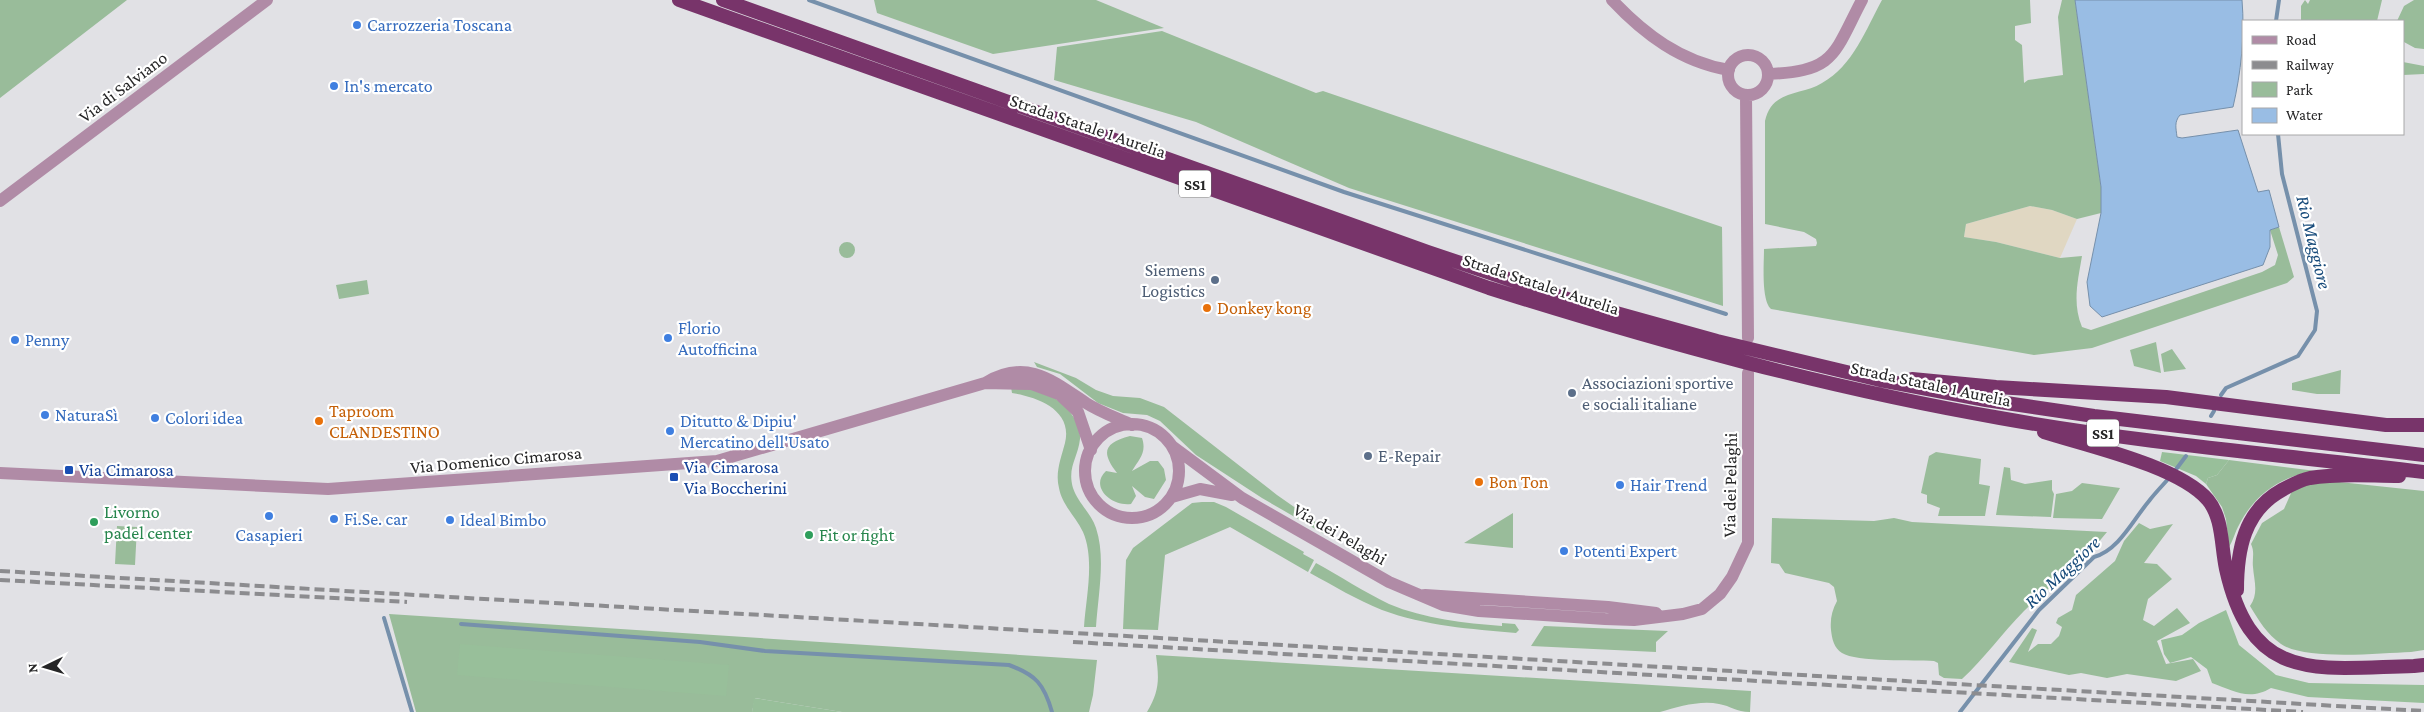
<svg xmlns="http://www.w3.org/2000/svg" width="2424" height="712" font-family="'Crimson Pro',serif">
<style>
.industrial{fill:#e0d7c2}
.green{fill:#99bc9a}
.forest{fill:#98bf9a}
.water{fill:#99bde4;stroke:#7690ab}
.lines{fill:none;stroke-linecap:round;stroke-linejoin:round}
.stream{stroke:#7690ab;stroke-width:4}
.tertiary{stroke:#b08ba6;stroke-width:12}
.trunk{stroke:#78346a;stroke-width:14}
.rail{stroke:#8c8c8f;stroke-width:4;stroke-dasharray:10 5;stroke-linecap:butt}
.shop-dot{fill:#3f7fe0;stroke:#fff;stroke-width:2}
.service-dot{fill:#5c6f8a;stroke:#fff;stroke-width:2}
.food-dot{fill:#e8710a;stroke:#fff;stroke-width:2}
.transit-dot{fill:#1a4fb4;stroke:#fff;stroke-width:2}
.leisure-dot{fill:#2e9e5b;stroke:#fff;stroke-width:2}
.labels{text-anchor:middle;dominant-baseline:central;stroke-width:4.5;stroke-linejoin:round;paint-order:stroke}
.shield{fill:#fff;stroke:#676768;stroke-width:1}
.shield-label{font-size:16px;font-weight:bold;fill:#262627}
.shop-label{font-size:18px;fill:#366cbe;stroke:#fff;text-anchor:start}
.street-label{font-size:18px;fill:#262627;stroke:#fff}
.service-label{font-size:18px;fill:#4e5e75;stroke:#fff;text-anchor:start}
.food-label{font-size:18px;fill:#c56008;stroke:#fff;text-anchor:start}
.transit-label{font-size:18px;fill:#164399;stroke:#fff;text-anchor:start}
.leisure-label{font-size:18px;fill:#27864d;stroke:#fff;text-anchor:start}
.water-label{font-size:19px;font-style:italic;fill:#164a7a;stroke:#fff}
</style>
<rect width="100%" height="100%" fill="#e1e1e5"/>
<path class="industrial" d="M 2030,206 L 2052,210 L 2077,219 L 2060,258 L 1996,242 L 1964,237 L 1966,224 Z"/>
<path class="green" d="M 0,0 L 127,0 L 0,98 Z
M 874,0 L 1096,0 L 1164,28 L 993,54 L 877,13 Z
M 1882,0 L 2030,0 L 2031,23 L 2015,26 L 2015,40 L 2022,45 L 2024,83 L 2028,80 L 2063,75 L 2058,17 L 2062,0 L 2075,0 L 2101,187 L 2101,213 L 2077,219 L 2052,210 L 2030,206 L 1966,224 L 1964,237 L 1996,242 L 2060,258 L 2082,256 C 2078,280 2072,303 2082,327 L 2091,330 L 2262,272 L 2275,265 L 2278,255 L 2270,230 L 2279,227 L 2294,277 L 2287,283 L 2092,348 L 2034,355 L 1771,309 C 1761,300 1764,263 1764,249 L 1816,246 L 1817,243 L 1816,239 L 1804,232 L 1765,224 L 1765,121 C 1772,89 1801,96 1822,83 C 1853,66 1866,29 1882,0 Z
M 2305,0 L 2308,4 L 2310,0 L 2382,0 L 2377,21 L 2301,21 L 2301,6 Z
M 2414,0 L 2424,0 L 2424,49 L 2415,48 L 2404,42 L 2403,21 L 2397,21 L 2404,6 Z
M 1162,31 L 1316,93 L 1323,91 L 1722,227 L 1723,306 L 1349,188 L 1196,122 L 1054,80 L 1057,47 Z
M 2403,62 L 2424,66 L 2424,74 L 2403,75 Z
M839 250a8 8 0 1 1 16 0a8 8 0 1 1-16 0Z
M 367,280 L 369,294 L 339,299 L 336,285 Z
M 2156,342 L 2161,373 L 2134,366 L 2130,350 Z
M 2172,349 L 2186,369 L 2164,372 L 2161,354 Z
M 1034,362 L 1076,378 L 1096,390 L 1113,396 L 1140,398 L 1164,407 L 1277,495 L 1330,532 L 1324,534 L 1262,498 L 1196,455 L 1160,421 L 1147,415 L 1123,413 L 1098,403 L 1060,374 L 1037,367 Z
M 2341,370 L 2340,394 L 2317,394 L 2292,390 L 2292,383 Z
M 1011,387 C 1019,387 1027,386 1034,388 C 1054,393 1082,416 1080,439 C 1078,458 1067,467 1073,488 C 1078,503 1091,513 1096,528 C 1106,558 1098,595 1096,627 L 1084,627 C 1086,597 1095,560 1083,532 C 1076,517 1062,505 1059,488 C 1055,473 1061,458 1065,443 C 1073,410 1038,397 1012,393 Z
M 1130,436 L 1142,438 C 1147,453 1139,459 1132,471 L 1150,461 L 1158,461 L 1164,469 L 1166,480 L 1154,499 L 1145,497 L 1132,486 L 1136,496 L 1131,504 C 1112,507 1089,487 1106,471 L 1117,473 C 1100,451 1105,443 1130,436 Z
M 1936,452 L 1981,459 L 1979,484 L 1990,486 L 1985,516 L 1938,516 L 1940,508 L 1927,503 L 1927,495 L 1921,493 L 1929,456 Z
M 2229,460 L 2316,471 C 2280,476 2255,494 2239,525 C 2235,532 2233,541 2229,547 L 2226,519 L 2222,507 L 2206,484 L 2208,478 L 2217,475 Z
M 2004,467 L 2010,468 L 2011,480 L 2025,484 L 2052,480 L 2052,490 L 2054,494 L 2051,517 L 1996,515 Z
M 2330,481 L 2424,491 L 2424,650 L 2411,652 C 2380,653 2306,661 2281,644 C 2267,634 2259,621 2250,606 C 2259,593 2254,581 2253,567 C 2252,558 2255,553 2251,544 L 2262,523 L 2284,509 L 2292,491 L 2310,484 Z
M 2082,483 L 2120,488 L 2102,519 L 2053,518 L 2056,494 L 2072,491 Z
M 1202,502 L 1214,502 L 1226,507 L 1304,552 L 1303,554 L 1314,560 L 1308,572 L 1230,527 L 1165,555 L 1158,630 L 1123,629 L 1126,560 L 1133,548 L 1192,503 Z
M 1513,513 L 1513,548 L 1464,543 Z
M 1772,518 L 1874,521 L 1894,518 L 1912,522 L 2107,532 C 2084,562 2051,584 2024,611 C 2002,633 1985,658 1962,679 L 1944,678 L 1939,675 L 1938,663 L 1934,661 C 1915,660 1856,662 1842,653 C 1834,648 1832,639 1831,630 C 1830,619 1832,610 1837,601 L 1834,587 L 1829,583 L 1785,573 L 1779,564 L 1771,563 Z
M 2139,523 L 2150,529 L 2173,524 L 2144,563 L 2157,564 L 2172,579 L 2148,599 L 2143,620 L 2154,626 L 2177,608 L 2190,623 L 2157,641 L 2166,664 L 2193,659 L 2201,671 L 2176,681 L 2127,674 L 2107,678 L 2081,673 L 2069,675 L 2009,662 L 2032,628 L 2037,630 L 2028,652 L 2038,644 L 2051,644 L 2059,636 L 2062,627 L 2056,623 L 2058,618 L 2072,610 L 2076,595 L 2115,561 L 2124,541 Z
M 117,526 L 137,527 L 135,565 L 115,564 Z
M 1316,563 C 1340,576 1364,592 1389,604 C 1425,619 1464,623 1502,626 L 1502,623 L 1515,624 L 1519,630 L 1516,633 C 1471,629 1425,626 1382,610 C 1357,600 1334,586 1310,573 Z
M 389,614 L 1097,660 L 1093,695 L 1089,712 L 842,712 L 755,698 L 752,712 L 416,712 Z
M 1544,626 L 1668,631 L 1656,642 L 1656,652 L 1531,646 Z
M 1156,655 L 1751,691 L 1750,712 C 1736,712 1731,706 1719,704 C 1700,700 1678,707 1660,712 L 1147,712 C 1160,690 1159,679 1156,655 Z"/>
<path class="forest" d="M 2162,452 L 2229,460 L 2217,475 L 2208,478 L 2206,484 L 2196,476 L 2160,461 Z
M 2226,610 L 2239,645 L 2276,675 L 2309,683 L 2424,685 L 2424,703 L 2308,697 L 2271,688 C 2249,701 2234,691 2212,683 L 2207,669 L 2191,657 L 2170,663 L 2164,654 L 2161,640 L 2182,635 L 2199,623 Z
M 460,644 L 729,665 L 726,696 L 457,675 Z
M 754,698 L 842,712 L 752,712 Z"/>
<path class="water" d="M 2075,0 L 2242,0 C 2245,35 2241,73 2233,107 L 2180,115 C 2174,122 2176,128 2177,137 L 2182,138 L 2238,130 L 2258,192 L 2269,190 L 2279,227 L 2270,230 L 2270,247 L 2263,265 L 2102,317 L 2090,306 L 2087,282 L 2101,213 L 2101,187 Z"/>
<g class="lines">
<path class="stream" d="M 809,0 L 1344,192 L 1726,314
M 2276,21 L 2279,0
M 2221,395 L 2226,388 L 2298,356 L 2315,330 L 2317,311 L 2282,174 L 2278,134
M 2211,416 L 2214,411
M 2174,472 L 2186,456
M 384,618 L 412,712
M 461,624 L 700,642 L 765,651 L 1009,665 C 1036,675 1044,684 1052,712
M 1960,712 L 2039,610 L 2094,557 C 2119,550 2133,520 2149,501 C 2155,493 2163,485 2170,477"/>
<path class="tertiary" d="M 1612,0 C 1644,34 1681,62 1729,70
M1728 75a20 20 0 1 1 40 0a20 20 0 1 1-40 0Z
M 1769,74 C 1836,71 1833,55 1862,0
M 1746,95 L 1748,338
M 0,201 L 267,0
M 985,383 L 1032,384 L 1059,394 L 1078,412 L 1091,450
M1085 471a47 47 0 1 1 94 0a47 47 0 1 1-94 0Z
M 1172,446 L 1242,498 L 1389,582 L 1443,605 L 1479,611 L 1605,619 L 1634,620 L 1683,614 L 1702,609 L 1720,594 L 1732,577 L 1748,543 L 1748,373
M 0,473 L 328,489 L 717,461 L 985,383 C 1026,358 1052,380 1086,403 C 1100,412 1117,418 1132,425
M 1172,497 L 1200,489 L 1232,495
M 1425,595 L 1608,607 L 1656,613"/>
<path class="trunk" d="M 679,0 L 1489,288 C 1657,341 1827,388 2000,418 C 2140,443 2283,455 2424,472
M 723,0 L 1428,252 L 1573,301 L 1717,341 L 1880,380 L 1986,400 L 2094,416 L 2424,455
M 1912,379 L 1996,387 L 2166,397 L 2386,425 L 2424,425
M 2044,432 C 2088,446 2179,466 2208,500 C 2223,518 2221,546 2226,569 C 2252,685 2317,668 2414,666 L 2424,665
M 2237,590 C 2237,550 2244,511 2282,490 C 2291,485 2300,480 2310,478 C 2339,473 2370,476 2399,476"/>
<path class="rail" d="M 0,571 L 2424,711
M 0,580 L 407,602
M 1073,642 L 2303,712"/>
</g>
<g class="shop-dot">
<circle cx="357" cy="25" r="5"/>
<circle cx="334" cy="86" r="5"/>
<circle cx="668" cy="338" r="5"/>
<circle cx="15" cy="340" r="5"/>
<circle cx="45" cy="415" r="5"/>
<circle cx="155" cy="418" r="5"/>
<circle cx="670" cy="431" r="5"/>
<circle cx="1620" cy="485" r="5"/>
<circle cx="269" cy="516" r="5"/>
<circle cx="334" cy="519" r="5"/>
<circle cx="450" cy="520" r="5"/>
<circle cx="1564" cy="551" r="5"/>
</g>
<g class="service-dot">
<circle cx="1215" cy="280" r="5"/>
<circle cx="1572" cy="393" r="5"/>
<circle cx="1368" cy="456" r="5"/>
</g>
<g class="food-dot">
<circle cx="1207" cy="308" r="5"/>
<circle cx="319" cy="421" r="5"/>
<circle cx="1479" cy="482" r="5"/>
</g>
<g class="transit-dot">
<rect x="64" y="465" width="10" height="10" rx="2.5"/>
<rect x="669" y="472" width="10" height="10" rx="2.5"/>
</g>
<g class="leisure-dot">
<circle cx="94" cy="522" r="5"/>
<circle cx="809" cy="535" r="5"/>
</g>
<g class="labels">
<g class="shield">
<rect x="1179" y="170.5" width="32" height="27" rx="4"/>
<rect x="2087" y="419.5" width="32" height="27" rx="4"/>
</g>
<g class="shield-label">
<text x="1195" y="184">SS1</text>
<text x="2103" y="433">SS1</text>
</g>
<g class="shop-label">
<text x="367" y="25">Carrozzeria Toscana</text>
<text x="344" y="86">In's mercato</text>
<text x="678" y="328">Florio<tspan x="678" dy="21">Autofficina</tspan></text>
<text x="25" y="340">Penny</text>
<text x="55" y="415">NaturaSì</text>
<text x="165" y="418">Colori idea</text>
<text x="680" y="421">Ditutto &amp; Dipiu'<tspan x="680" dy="21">Mercatino dell'Usato</tspan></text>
<text x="1630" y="485">Hair Trend</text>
<text x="344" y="519">Fi.Se. car</text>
<text x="460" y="520">Ideal Bimbo</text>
<text x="269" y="535" text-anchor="middle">Casapieri</text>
<text x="1574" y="551">Potenti Expert</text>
</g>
<g class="street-label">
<text transform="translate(123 87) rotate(-37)">Via di Salviano</text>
<text transform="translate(1088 126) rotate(19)">Strada Statale 1 Aurelia</text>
<text transform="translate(1541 284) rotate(18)">Strada Statale 1 Aurelia</text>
<text transform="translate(1931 384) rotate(12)">Strada Statale 1 Aurelia</text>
<text transform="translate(496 460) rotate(-5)">Via Domenico Cimarosa</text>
<text transform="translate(1730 485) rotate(-89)">Via dei Pelaghi</text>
<text transform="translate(1340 534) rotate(30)">Via dei Pelaghi</text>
</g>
<g class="service-label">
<text x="1205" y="270" text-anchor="end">Siemens<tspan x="1205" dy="21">Logistics</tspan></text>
<text x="1582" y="383">Associazioni sportive<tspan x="1582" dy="21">e sociali italiane</tspan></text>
<text x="1378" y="456">E-Repair</text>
</g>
<g class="food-label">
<text x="1217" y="308">Donkey kong</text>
<text x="329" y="411">Taproom<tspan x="329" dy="21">CLANDESTINO</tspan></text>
<text x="1489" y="482">Bon Ton</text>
</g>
<g class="transit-label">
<text x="684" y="467">Via Cimarosa<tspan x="684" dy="21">Via Boccherini</tspan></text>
<text x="79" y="470">Via Cimarosa</text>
</g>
<g class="leisure-label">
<text x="104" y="512">Livorno<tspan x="104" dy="21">padel center</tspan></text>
<text x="819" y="535">Fit or fight</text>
</g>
<g class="water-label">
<text transform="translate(2314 242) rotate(76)">Rio Maggiore</text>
<text transform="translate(2062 572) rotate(-43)">Rio Maggiore</text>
</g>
</g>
<rect x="2242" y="20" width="162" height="115" fill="#ffffff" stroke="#a8a8a9"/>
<rect x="2252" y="36" width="25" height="8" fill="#b08ba6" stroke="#a8a8a9"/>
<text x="2286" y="45" font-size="15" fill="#262627">Road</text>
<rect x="2252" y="61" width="25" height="8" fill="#8c8c8f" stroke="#a8a8a9"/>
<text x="2286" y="70" font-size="15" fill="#262627">Railway</text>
<rect x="2252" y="82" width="25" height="15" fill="#99bc9a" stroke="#a8a8a9"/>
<text x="2286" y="95" font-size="15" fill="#262627">Park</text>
<rect x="2252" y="108" width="25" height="15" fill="#99bde4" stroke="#a8a8a9"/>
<text x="2286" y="120" font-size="15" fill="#262627">Water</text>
<g transform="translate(45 667) rotate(265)" stroke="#ffffff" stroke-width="4" paint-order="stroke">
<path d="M0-4L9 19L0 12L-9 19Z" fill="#262627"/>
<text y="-8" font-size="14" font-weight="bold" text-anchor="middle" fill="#262627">N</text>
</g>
</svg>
